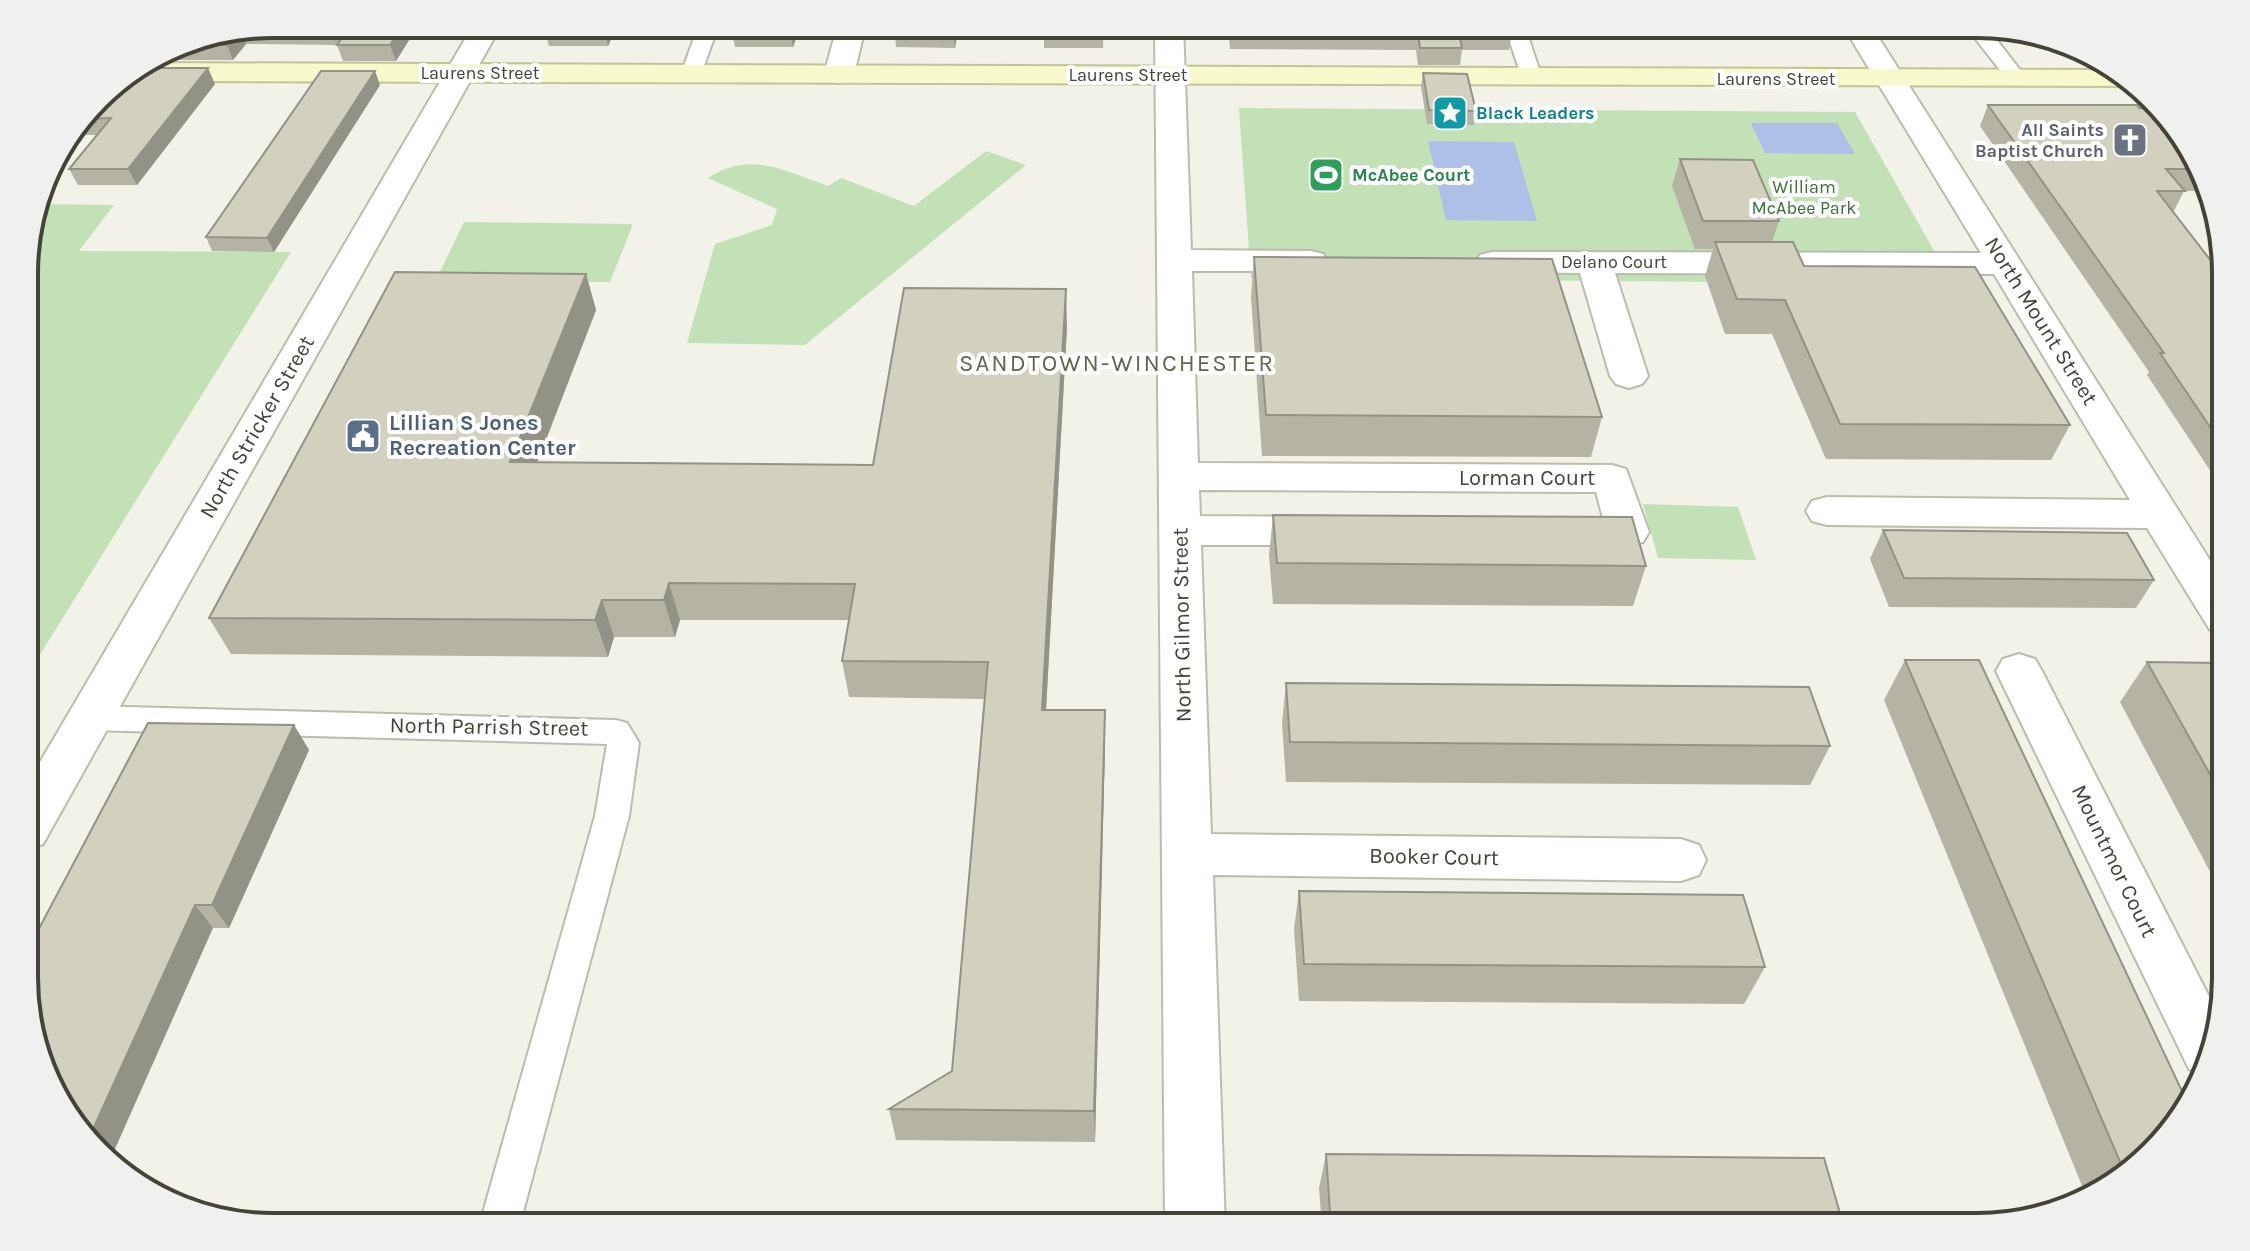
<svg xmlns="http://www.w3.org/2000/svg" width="2250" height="1251" font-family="Karla,sans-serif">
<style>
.green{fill:#c3e1b6}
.water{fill:#acc0e8}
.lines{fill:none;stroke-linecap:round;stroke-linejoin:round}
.lane-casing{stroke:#bdbbac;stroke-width:4}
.street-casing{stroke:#bdbbac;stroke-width:4}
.secondary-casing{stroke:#c3c397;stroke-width:4}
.lane{fill:#fff;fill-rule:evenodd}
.street{fill:#fff;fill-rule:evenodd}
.secondary{fill:#f8f8cd;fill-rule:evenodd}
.wall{fill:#b5b3a4}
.shaded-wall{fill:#939286}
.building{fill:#d2d0bf;stroke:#939286;stroke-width:2}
.labels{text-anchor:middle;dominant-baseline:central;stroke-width:8;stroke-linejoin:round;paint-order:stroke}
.far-street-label{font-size:18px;fill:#454338;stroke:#fff}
.far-culture-label{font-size:18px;font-weight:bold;fill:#0d838f;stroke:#fff;text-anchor:start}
.far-worship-label{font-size:18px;font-weight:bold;fill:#5b616d;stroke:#fff;text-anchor:end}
.far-leisure-label{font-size:18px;font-weight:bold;fill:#27864d;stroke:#fff;text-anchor:start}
.far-park-label{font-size:18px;fill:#3a7032;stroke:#fff}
.street-label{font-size:22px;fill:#454338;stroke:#fff}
.service-label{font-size:22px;font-weight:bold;fill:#4e5e75;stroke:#fff;text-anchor:start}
.neighbourhood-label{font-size:24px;letter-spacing:2px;fill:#666350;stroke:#fff}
.rim{fill:none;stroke:#454338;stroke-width:4}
</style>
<rect width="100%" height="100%" fill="#f2f2e9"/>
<path class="green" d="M 1239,108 L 1855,112 L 1953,284 L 1251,278 Z
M 986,151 L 1026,165 L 805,345 L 687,343 L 715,244 L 772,225 L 777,209 L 708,178 C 750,150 785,171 828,186 L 841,178 L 914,206 Z
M 37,204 L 114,205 L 79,251 L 291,252 L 26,677 L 26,241 Z
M 464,222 L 633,224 L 610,282 L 435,282 Z
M 1643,504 L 1738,507 L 1756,560 L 1658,558 Z"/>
<path class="water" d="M 1751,123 L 1837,123 L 1855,154 L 1765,153 Z
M 1428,141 L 1514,142 L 1537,221 L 1446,220 Z"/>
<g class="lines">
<defs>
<path id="lane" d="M 699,24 L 719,24 L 701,74 L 691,80 L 681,74 Z
M 1504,24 L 1524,24 L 1542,78 L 1539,82 L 1525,82 L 1522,78 Z
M 1964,24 L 1986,26 L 2027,79 L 2024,83 L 2010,83 Z
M 90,706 L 616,720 L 627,723 L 639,743 L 629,816 L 519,1227 L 479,1227 L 595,816 L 607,744 L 90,730 L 79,727 L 74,718 L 79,709 Z"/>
<path id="street" d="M 474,24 L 502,24 L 43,844 L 26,850 L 26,786 Z
M 838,24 L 866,24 L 854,74 L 850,80 L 839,83 L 828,80 L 824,74 Z
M 1155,24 L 1183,24 L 1191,250 L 1311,251 L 1323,254 L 1328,261 L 1323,268 L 1311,271 L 1192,271 L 1198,463 L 1612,465 L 1626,469 L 1649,532 L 1643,542 C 1619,549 1591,549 1567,542 L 1561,532 L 1567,522 L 1582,518 L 1603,518 L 1596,492 L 1199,490 L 1200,516 L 1329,517 L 1344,521 L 1350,531 L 1344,541 L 1329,545 L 1201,545 L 1211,834 L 1681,839 L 1699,845 L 1706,860 L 1699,875 L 1681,881 L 1213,875 L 1225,1227 L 1165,1227 Z
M 1842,24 L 1870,24 L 2225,584 L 2225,635 L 2210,630 L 2147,528 L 1827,525 L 1812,521 L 1806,511 L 1812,501 L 1827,497 L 2130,500 L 1994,274 L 1615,273 L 1648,376 L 1642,384 L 1629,388 L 1616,384 L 1610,376 L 1580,273 L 1492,272 L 1480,269 L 1475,262 L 1480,255 L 1492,252 L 1981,253 Z
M 2019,654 L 2035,659 L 2042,671 L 2219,1016 L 2202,1073 L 2189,1069 L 1996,671 L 2003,659 Z"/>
<path id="secondary" d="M 150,63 L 2115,70 L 2132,86 L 150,81 L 139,78 L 135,72 Z"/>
</defs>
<use href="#lane" class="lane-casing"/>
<use href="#street" class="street-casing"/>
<use href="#secondary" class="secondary-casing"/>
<use href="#lane" class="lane"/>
<use href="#street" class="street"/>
<use href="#secondary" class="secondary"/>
</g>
<path class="wall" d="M 273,24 L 419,24 L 396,61 L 343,61 L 337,45 L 251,44 L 246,44 L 233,60 L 150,60 L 178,43 Z
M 618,24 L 608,46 L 549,46 L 545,32 Z
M 801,24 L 793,47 L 735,47 L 732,33 Z
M 959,24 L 955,48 L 896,47 L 895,34 Z
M 1104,24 L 1103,48 L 1044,48 L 1044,34 Z
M 1228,24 L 1509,24 L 1512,33 L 1509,50 L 1462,50 L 1460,65 L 1418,65 L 1416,50 L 1230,49 Z
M 1423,73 L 1476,111 L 1474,125 L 1427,124 L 1421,87 Z
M 215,84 L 137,185 L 78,185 L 69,169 L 98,135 L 71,135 L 108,86 Z
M 380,85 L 274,252 L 212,251 L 206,237 Z
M 1988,105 L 2139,108 L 2184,135 L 2203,191 L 2184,191 L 2173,213 L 2225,279 L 2225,493 L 2147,375 L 2149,372 L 1980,126 Z
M 1680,159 L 1779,221 L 1772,242 L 1804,266 L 2070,425 L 2051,460 L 1826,459 L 1772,334 L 1725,334 L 1705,276 L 1713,249 L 1695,249 L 1672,186 Z
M 1254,257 L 1602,417 L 1591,457 L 1262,456 L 1251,297 Z
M 586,274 L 596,310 L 537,463 L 873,465 L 1067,326 L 1046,710 L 1105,746 L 1095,1142 L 896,1140 L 889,1109 L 952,1071 L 984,699 L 849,697 L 842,661 L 849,620 L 680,620 L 675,637 L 614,637 L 608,657 L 231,654 L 209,618 Z
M 1273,515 L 1646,566 L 1633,606 L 1273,604 L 1269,555 Z
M 1883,530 L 2154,580 L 2136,608 L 1889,607 L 1870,559 Z
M 1905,660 L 2189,1106 L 2102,1193 L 2087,1198 L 1884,700 Z
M 2147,662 L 2225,670 L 2225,900 L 2120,702 Z
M 1286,683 L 1830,746 L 1810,785 L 1286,782 L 1282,723 Z
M 294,725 L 309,750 L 229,928 L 213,928 L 66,1117 Z
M 1299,891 L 1765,967 L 1744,1004 L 1299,1001 L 1294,929 Z
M 1326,1154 L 1844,1227 L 1322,1227 L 1319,1188 Z"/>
<path class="shaded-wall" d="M 404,24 L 419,24 L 396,61 L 390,45 Z
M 609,24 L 618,24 L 608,46 L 605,32 Z
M 794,24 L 801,24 L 793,47 L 791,33 Z
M 956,24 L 959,24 L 955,48 L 954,34 Z
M 237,31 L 240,31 L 246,44 L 233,60 L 227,45 Z
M 208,68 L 215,84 L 137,185 L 128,169 Z
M 375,71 L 380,85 L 274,252 L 267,238 Z
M 586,274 L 596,310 L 523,499 L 510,462 Z
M 1066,289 L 1067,326 L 1044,746 L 1042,710 Z
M 669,583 L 680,620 L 675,637 L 664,600 Z
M 602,600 L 614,637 L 608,657 L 595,620 Z
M 1105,710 L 1105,746 L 1095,1142 L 1094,1111 Z
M 294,725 L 309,750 L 229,928 L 212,905 Z
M 195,905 L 213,928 L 111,1158 L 89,1138 Z"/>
<path class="building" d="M 273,24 L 404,24 L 390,45 L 337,45 L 348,29 L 250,29 Z
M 549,24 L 609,24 L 605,32 L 545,32 Z
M 736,24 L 794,24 L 791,33 L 732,33 Z
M 897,24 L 956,24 L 954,34 L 895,34 Z
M 1045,24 L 1103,24 L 1103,34 L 1044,34 Z
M 1230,24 L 1509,24 L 1512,33 L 1459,33 L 1462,48 L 1420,48 L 1418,33 L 1230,32 Z
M 237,31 L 227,45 L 175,45 L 178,43 Z
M 137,68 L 208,68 L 128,169 L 69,169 L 111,118 L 84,119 L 108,86 Z
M 321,71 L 375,71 L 267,238 L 206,237 Z
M 1423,73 L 1467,74 L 1476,111 L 1429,110 Z
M 1988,105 L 2137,105 L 2139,108 L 2156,108 L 2184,135 L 2196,169 L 2166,169 L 2185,191 L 2157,191 L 2225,279 L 2225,449 L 2160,353 L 2164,353 Z
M 1680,159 L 1753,160 L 1779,221 L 1703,221 Z
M 1715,242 L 1793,242 L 1804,266 L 1975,267 L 2070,425 L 1840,424 L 1785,300 L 1737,299 Z
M 1254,257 L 1552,259 L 1602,417 L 1266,415 Z
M 395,272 L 586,274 L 510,462 L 873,465 L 904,288 L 1066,289 L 1042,710 L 1105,710 L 1094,1111 L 889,1109 L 952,1071 L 988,662 L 842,661 L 855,584 L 669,583 L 664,600 L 602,600 L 595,620 L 209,618 Z
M 1273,515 L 1632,517 L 1646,566 L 1277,563 Z
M 1883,530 L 2127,533 L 2154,580 L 1904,578 Z
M 1905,660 L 1979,660 L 2189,1106 L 2124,1171 Z
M 2147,662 L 2221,663 L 2225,670 L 2225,801 Z
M 1286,683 L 1809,687 L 1830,746 L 1290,742 Z
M 148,723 L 294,725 L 212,905 L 195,905 L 89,1138 L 66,1117 L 26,1010 L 26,953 Z
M 1299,891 L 1743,895 L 1765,967 L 1304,964 Z
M 1326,1154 L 1824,1158 L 1844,1227 L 1331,1227 Z"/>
<defs>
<symbol id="sight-square" viewBox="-11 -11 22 22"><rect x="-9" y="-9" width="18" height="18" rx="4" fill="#0f9aa8" stroke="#fff"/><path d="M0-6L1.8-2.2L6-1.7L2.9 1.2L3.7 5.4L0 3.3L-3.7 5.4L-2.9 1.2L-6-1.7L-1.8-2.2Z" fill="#fff"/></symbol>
<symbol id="church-square" viewBox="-11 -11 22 22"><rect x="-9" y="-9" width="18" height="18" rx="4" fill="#6b7280" stroke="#fff"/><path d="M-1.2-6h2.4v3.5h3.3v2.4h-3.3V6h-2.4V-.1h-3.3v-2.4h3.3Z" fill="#fff"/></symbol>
<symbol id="stadium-square" viewBox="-11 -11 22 22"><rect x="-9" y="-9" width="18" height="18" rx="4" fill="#2e9e5b" stroke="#fff"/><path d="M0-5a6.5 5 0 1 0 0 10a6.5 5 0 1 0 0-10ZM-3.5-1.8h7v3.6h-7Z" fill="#fff"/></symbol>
<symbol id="civic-square" viewBox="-11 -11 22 22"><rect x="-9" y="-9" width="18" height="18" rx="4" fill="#5c6f8a" stroke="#fff"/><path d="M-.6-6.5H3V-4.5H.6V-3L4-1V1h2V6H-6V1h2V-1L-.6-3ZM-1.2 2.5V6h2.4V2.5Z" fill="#fff"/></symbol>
</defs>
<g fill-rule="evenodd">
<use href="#sight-square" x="1430" y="93" width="40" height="40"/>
<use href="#church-square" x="2110" y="120" width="40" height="40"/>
<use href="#stadium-square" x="1306" y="155" width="40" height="40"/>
<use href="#civic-square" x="343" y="416" width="40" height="40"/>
</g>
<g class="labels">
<g class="far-street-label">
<text x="480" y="73">Laurens Street</text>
<text x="1128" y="75">Laurens Street</text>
<text x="1776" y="79">Laurens Street</text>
<text x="1614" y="262">Delano Court</text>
</g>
<g class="far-culture-label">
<text x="1476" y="113">Black Leaders</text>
</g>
<g class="far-worship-label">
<text x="2104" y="130">All Saints<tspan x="2104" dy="21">Baptist Church</tspan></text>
</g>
<g class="far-leisure-label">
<text x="1352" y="175">McAbee Court</text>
</g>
<g class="far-park-label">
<text x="1804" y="187">William<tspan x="1804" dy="21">McAbee Park</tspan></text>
</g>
<g class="street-label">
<text transform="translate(2041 321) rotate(58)">North Mount Street</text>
<text transform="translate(257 427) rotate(-60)">North Stricker Street</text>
<text x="1527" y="478">Lorman Court</text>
<text transform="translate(1182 625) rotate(-91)">North Gilmor Street</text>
<text transform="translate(489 727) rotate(1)">North Parrish Street</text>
<text transform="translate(1434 857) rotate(1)">Booker Court</text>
<text transform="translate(2114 861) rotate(64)">Mountmor Court</text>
</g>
<g class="service-label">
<text x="389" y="423">Lillian S Jones<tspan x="389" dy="25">Recreation Center</tspan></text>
</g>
<g class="neighbourhood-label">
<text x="1117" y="363">SANDTOWN-WINCHESTER</text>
</g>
</g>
<path d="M0 0H2250V1251H0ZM273 38H1977A235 235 0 0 1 2212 273V978A235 235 0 0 1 1977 1213H273A235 235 0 0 1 38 978V273A235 235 0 0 1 273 38Z" fill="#f0f0ef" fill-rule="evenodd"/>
<path class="rim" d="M273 38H1977A235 235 0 0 1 2212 273V978A235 235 0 0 1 1977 1213H273A235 235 0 0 1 38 978V273A235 235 0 0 1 273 38Z"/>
</svg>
